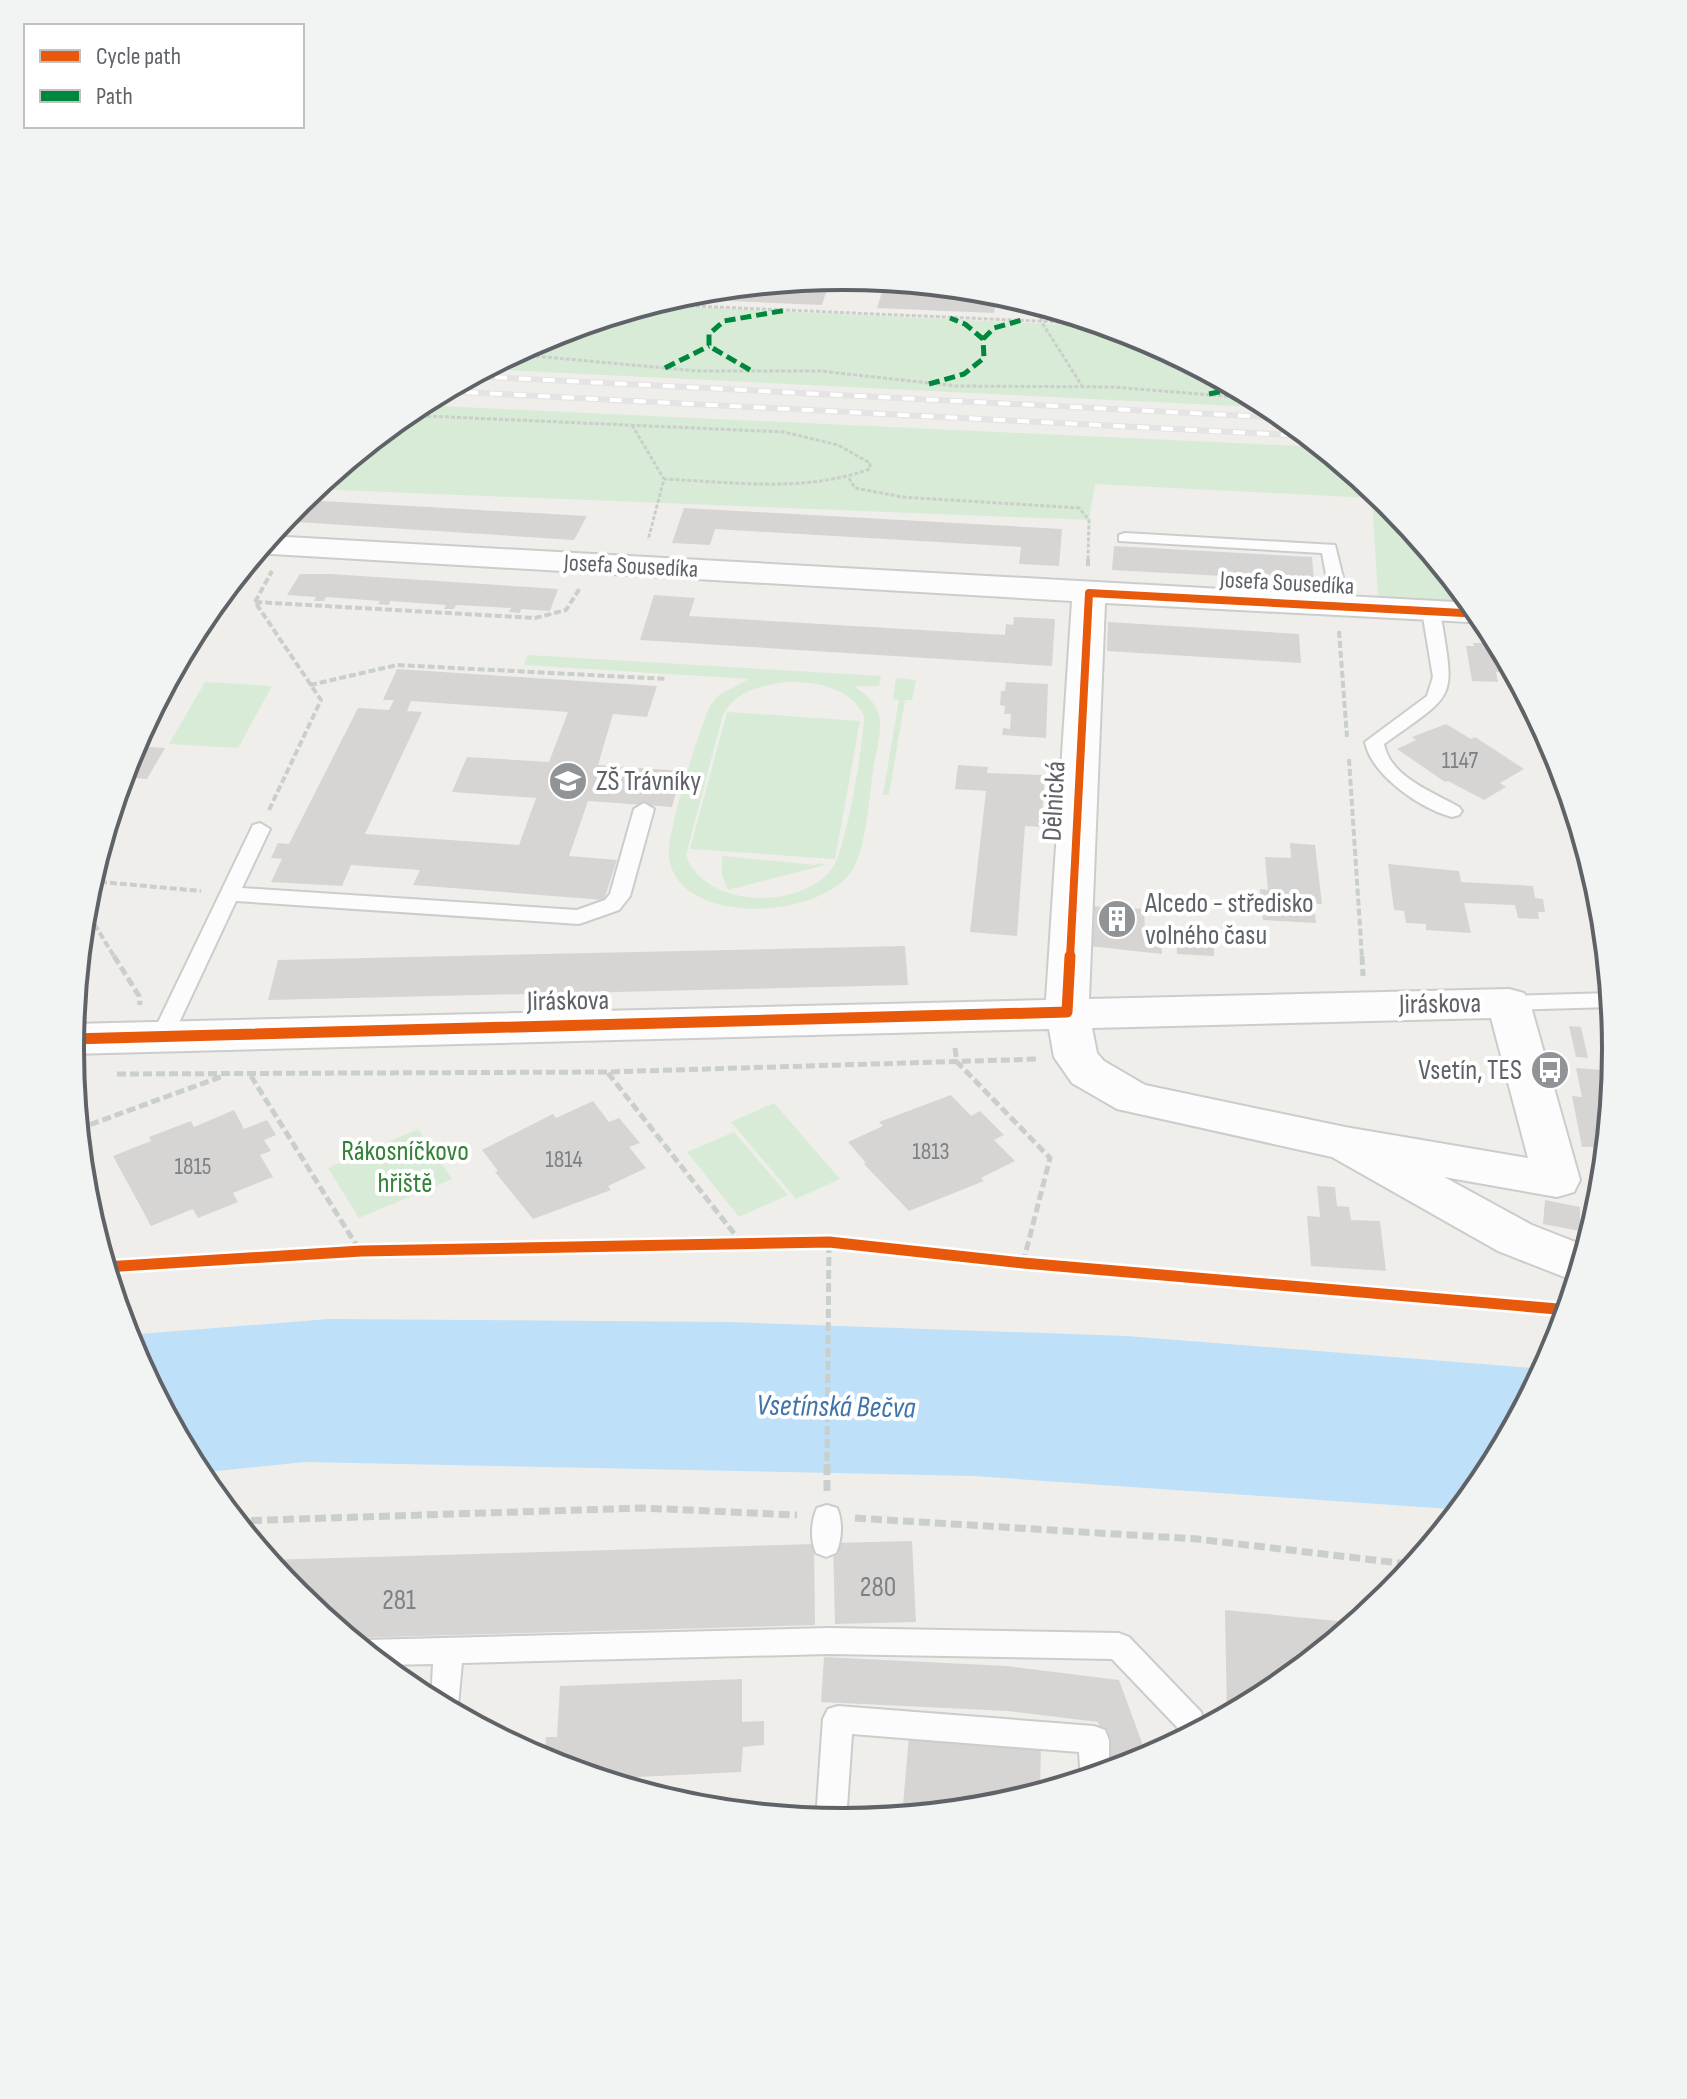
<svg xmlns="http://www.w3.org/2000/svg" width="1687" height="2099" font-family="'Sofia Sans Condensed',sans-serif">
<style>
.green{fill:#d8ebd6;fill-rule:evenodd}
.water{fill:#bfe0f9}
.building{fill:#d6d5d3;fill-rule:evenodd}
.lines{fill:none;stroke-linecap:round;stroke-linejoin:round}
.lane-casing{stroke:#cbcccc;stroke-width:4}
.street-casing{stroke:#cbcccc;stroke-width:4}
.path-far3{stroke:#cacfcc;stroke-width:3;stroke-dasharray:4 2;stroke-linecap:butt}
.path-far2{stroke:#cacfcc;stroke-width:4;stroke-dasharray:7 3;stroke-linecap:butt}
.path-far1{stroke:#cacfcc;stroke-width:5;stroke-dasharray:9 4;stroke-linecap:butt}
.path{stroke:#cacfcc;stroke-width:7;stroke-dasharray:11 5;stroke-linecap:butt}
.lane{fill:#fdfcfc;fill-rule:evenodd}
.street{fill:#fdfcfc;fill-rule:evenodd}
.rail-casing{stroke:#e4e4e4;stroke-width:6}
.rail{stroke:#fff;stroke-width:4;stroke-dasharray:12;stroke-linecap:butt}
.quiet{stroke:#00873e;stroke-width:5;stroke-dasharray:11 5;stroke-linecap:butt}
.cycleway-far1-casing{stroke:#fff;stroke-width:12}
.cycleway-casing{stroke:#fff;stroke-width:16}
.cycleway-far1{stroke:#e8590c;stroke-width:8}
.cycleway{stroke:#e8590c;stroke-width:11}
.labels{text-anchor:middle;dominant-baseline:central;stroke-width:8;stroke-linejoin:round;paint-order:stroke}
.far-street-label{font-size:24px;fill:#5f6368;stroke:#fff}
.number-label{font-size:24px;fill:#7e8184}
.poi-label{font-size:28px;fill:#5f6368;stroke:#fff;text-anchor:start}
.street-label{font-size:28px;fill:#5f6368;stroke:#fff}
.park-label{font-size:28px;fill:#348238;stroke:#fff}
.near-number-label{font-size:28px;fill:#7e8184}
.water-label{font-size:30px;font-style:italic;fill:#4174aa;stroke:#fff}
.rim{fill:none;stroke:#5f6368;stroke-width:4}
</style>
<rect width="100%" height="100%" fill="#efeeea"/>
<path class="green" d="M 648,305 L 1112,327 L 1140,335 L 1275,408 L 484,369 C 517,351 546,329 585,332 L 588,328 L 577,326 Z
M 416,405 L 1322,447 L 1391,503 L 1475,606 L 1378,597 L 1372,498 L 1095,484 L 1089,520 L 312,489 Z
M 528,655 L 881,676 L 879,686 L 854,686 C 889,709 881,727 874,765 C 869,793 867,850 851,872 C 818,919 681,927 669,859 C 665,837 699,730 710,706 L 719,695 L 749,679 L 524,665 ZM 788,682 C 818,682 850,687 864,716 C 864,741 846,849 833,867 C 803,911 704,909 686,855 L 722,718 C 733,691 761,685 788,682 Z
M 896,678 L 916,680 L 912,700 L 905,700 L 889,795 L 883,795 L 899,700 L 893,699 Z
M 205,682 L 272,686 L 238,748 L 169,744 Z
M 727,712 L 860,721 L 835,859 L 690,849 Z
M 722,856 L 815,865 L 821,863 L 825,865 L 728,890 L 722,875 Z
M 774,1103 L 840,1179 L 796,1199 L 731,1122 Z
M 418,1129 L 452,1179 L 359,1218 L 328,1168 Z
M 734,1132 L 788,1195 L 739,1217 L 687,1152 Z"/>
<path class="water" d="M 329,1319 L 729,1322 L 1126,1336 L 1545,1369 L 1486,1480 L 1463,1508 L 1450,1509 L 974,1476 L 305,1462 L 197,1473 L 126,1335 Z"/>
<path class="building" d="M 747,286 L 796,288 L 827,289 L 822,305 L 707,300 L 711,289 Z
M 882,292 L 966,296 L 997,297 L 994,313 L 877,308 Z
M 303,497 L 305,500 L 587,516 L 574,540 L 281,521 Z
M 684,508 L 1062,529 L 1059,566 L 1019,564 L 1021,547 L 715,529 L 710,545 L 672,543 Z
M 1114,546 L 1312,557 L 1314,581 L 1112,570 Z
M 300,574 L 330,574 L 558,589 L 550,611 L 521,609 L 520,613 L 509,612 L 511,608 L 456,605 L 454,609 L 444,609 L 446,605 L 390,601 L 389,605 L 378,604 L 380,601 L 326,597 L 324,601 L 314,601 L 316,597 L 287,595 Z
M 654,595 L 695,598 L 689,616 L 1005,635 L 1006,624 L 1013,625 L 1014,617 L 1055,619 L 1052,666 L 640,640 Z
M 1108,622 L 1299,634 L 1301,663 L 1107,651 Z
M 1473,643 L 1499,643 L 1515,673 L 1496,672 L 1498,682 L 1472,681 L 1466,646 L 1474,646 Z
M 397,669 L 657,686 L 647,717 L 613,714 L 598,765 L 682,771 L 672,807 L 588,801 L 569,856 L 617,860 L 604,900 L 413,885 L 420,870 L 351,865 L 342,886 L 271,882 L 282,859 L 271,858 L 278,843 L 289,844 L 358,708 L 389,710 L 394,700 L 383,700 ZM 411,701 L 568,712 L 549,762 L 467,757 L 452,792 L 536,798 L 519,845 L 365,834 L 422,712 L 407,711 Z
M 1006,682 L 1048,684 L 1046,738 L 1002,735 L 1003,728 L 1010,729 L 1011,714 L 1004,714 L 1005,706 L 1000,705 L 1001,691 L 1005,691 Z
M 1446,724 L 1471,739 L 1475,737 L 1524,769 L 1500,783 L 1506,787 L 1484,800 L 1448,781 L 1445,782 L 1397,749 L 1416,740 L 1412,737 Z
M 133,746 L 165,748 L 147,779 L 122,777 Z
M 958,765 L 988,767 L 987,773 L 1045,775 L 1041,827 L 1025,826 L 1017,936 L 970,932 L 986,791 L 955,789 Z
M 1290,843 L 1315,845 L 1322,904 L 1314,904 L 1316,923 L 1263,920 L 1260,889 L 1268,890 L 1265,857 L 1291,858 Z
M 1388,864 L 1459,871 L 1461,882 L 1533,886 L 1535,898 L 1543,899 L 1545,912 L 1538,912 L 1539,919 L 1518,918 L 1515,905 L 1464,903 L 1471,933 L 1426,930 L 1426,924 L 1406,923 L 1404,911 L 1394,910 Z
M 1089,906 L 1144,909 L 1145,930 L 1161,931 L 1162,954 L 1089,946 Z
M 1176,935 L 1214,937 L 1214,956 L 1177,954 Z
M 905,946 L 908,985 L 268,1000 L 278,960 Z
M 1569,1026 L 1581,1027 L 1588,1058 L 1576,1057 Z
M 1576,1068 L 1615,1071 L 1605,1172 L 1599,1172 L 1593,1147 L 1582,1147 L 1572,1096 L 1582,1097 Z
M 951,1095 L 971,1116 L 980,1111 L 1004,1135 L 994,1140 L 1015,1161 L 981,1178 L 984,1181 L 909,1211 L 864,1164 L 866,1163 L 848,1142 L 883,1126 L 879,1122 Z
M 593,1101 L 609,1122 L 619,1118 L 640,1143 L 629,1147 L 646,1168 L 608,1186 L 611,1190 L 533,1219 L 495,1172 L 498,1171 L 482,1150 L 553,1114 L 556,1118 Z
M 234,1110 L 244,1129 L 267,1120 L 276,1135 L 264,1140 L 271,1151 L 260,1155 L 273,1177 L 233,1193 L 238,1202 L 198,1218 L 193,1209 L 151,1226 L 113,1156 L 151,1141 L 149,1137 L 191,1121 L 194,1127 Z
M 1317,1186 L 1335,1187 L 1337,1206 L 1349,1207 L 1351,1220 L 1380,1221 L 1386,1271 L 1311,1266 L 1307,1216 L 1320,1217 Z
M 1545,1200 L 1580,1207 L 1580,1231 L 1543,1224 Z
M 912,1541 L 916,1622 L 835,1624 L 833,1543 Z
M 814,1544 L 815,1625 L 347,1638 L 296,1596 L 266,1560 Z
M 1225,1610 L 1358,1623 L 1273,1693 L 1227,1718 Z
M 824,1657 L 1007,1666 L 1119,1680 L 1148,1759 L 1107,1774 L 1107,1765 L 1113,1765 L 1098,1722 L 1008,1711 L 821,1702 Z
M 407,1671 L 406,1686 L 388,1672 Z
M 742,1679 L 742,1722 L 764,1721 L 764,1745 L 743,1747 L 741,1772 L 596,1779 L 556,1767 L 557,1749 L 545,1748 L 546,1737 L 557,1737 L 560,1686 Z
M 909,1735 L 1041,1746 L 1040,1794 L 994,1808 L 902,1817 Z"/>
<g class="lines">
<defs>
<path id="lane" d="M 1125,533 L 1335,545 L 1350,606 L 1341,611 L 1332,606 L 1322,553 L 1119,541 L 1119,535 Z
M 1431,606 L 1440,611 C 1455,702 1458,691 1384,744 C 1390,777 1433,792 1459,807 L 1462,811 L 1459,815 L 1452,817 C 1421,809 1371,775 1365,742 L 1427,696 L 1433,677 L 1422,611 Z
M 644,803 L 654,809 L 630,896 L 619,910 L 579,924 L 236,901 L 170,1042 L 162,1044 L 151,1037 L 253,825 L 260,823 L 270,829 L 242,888 L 577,910 L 605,900 L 610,894 L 634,809 Z
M 1611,993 L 1612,1007 L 1509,1010 L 1498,1003 L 1509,996 Z
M 827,1505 L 837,1508 C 843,1521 842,1540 836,1553 L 826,1557 L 816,1553 C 810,1540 811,1521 817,1508 Z
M 829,1628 L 1119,1633 L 1129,1637 L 1201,1712 L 1206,1728 L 1180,1742 L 1177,1727 L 1112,1659 L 829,1654 L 462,1663 L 457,1716 L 431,1702 L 433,1664 L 381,1665 L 355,1644 L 365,1640 Z
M 838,1706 L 1094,1726 L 1105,1730 L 1109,1740 L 1109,1773 L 1081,1782 L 1079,1752 L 852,1734 L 846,1822 L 816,1820 L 823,1719 L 828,1709 Z"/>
<path id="street" d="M 269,536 L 1473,603 L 1488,623 L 1105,603 L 1089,999 L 1509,989 L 1524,993 L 1530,1003 L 1580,1180 L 1574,1192 L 1557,1197 L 1444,1177 L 1532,1225 L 1588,1247 L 1577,1282 L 1498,1251 L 1332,1157 L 1117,1109 L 1072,1083 L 1054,1057 L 1049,1029 L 70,1054 L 72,1024 L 1046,1000 L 1072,601 L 255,553 ZM 1491,1018 L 1528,1158 L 1345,1127 L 1145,1085 L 1104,1061 L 1097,1053 L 1092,1028 Z"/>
</defs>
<use href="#lane" class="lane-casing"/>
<use href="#street" class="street-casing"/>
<path class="path-far3" d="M 805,280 L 961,288
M 796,288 L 797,281
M 908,293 L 911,285
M 966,296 L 967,288
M 648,304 L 1104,324
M 1043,306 L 1041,321 L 1082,386
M 512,354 L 698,371 L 820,371 L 957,386 L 1114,387 L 1260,399
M 403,415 L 784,432 L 838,445 L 870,463 L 870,469 C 803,493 734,482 664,479 L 648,540
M 632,425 L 664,479
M 849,478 L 855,488 L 902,497 L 1079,508 L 1089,520 L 1088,561"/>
<path class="path-far2" d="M 1088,566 L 1088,559
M 255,602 L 272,571
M 1339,631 L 1347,737
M 310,685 L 397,665 L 667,679
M 1349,759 L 1362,958
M 269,810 L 321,700 L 255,602 L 535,618 L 566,610 L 580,588
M 90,881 L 201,891
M 84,907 L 115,958"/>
<path class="path-far1" d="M 114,956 L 139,996 L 140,1005
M 1362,956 L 1363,976
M 955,1048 L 957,1062 L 1050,1158 L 1023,1263
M 608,1073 L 740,1241
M 117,1074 L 607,1072 L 1039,1059
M 251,1076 L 360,1251
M 78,1129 L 223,1076
M 105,1267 L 361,1251 L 829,1242 L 1023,1263 L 1569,1310
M 827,1461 L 829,1242"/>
<path class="path" d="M 827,1491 L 827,1459
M 855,1518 L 1197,1539 L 1416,1565
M 235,1521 L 642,1508 L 797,1515"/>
<use href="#lane" class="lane"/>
<use href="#street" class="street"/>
<defs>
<path id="rail" d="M 471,376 L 1287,418
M 442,391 L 1309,436"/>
</defs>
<use href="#rail" class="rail-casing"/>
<use href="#rail" class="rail"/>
<path class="quiet" d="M 983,339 L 994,328 L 1022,320
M 665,368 L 709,346
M 750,370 L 709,346 L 709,334 L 724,321 L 787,310
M 929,384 L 964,374 L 984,358 L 983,339 L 965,324 L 950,318
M 1209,394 L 1238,388"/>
<defs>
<path id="cycleway-far1" d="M 1070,958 L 1089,593 L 1482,614"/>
<path id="cycleway" d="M 71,1039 L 1067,1012 L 1070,956
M 105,1267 L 361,1251 L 829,1242 L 1023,1263 L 1569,1310"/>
</defs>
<use href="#cycleway-far1" class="cycleway-far1-casing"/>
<use href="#cycleway" class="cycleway-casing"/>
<use href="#cycleway-far1" class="cycleway-far1"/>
<use href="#cycleway" class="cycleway"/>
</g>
<defs>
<symbol id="school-disc" viewBox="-11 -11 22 22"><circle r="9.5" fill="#919496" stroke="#fff"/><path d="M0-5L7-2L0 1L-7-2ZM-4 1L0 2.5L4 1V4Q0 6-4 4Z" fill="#fff"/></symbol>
<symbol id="building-disc" viewBox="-11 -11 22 22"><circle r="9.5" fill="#919496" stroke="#fff"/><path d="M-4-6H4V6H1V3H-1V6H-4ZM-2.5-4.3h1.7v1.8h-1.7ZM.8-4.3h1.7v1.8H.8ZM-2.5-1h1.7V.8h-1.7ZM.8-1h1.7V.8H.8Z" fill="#fff"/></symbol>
<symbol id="bus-disc" viewBox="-11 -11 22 22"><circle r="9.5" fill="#919496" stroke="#fff"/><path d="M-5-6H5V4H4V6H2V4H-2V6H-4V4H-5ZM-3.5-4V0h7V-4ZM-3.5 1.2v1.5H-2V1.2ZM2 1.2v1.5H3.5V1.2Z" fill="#fff"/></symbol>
</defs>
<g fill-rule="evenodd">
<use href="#school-disc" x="546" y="759" width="44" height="44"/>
<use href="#building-disc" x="1095" y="897" width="44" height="44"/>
<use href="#bus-disc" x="1528" y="1048" width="44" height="44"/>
</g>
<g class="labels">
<g class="far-street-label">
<text transform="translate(631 566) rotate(3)">Josefa Sousedíka</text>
<text transform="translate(1287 583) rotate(3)">Josefa Sousedíka</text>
</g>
<g class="number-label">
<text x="1460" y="760">1147</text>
<text x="931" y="1151">1813</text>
<text x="564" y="1159">1814</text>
<text x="193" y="1166">1815</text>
</g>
<g class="poi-label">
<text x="596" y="781">ZŠ Trávníky</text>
<text x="1145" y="903">Alcedo - středisko<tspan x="1145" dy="32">volného času</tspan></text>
<text x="1522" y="1070" text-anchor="end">Vsetín, TES</text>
</g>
<g class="street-label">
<text transform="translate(1054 801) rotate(-87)">Dělnická</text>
<text transform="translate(568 1001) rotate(-1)">Jiráskova</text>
<text transform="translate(1440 1004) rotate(-1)">Jiráskova</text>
</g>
<g class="park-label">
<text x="405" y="1151">Rákosníčkovo<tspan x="405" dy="32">hřiště</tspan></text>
</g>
<g class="near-number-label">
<text x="878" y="1587">280</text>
<text x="399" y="1600">281</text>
</g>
<g class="water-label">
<text transform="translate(836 1407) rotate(1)">Vsetínská Bečva</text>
</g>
</g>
<path d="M0 0H1687V2099H0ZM84 1049a759 759 0 1 1 1518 0a759 759 0 1 1-1518 0Z" fill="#f2f3f3" fill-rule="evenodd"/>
<path class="rim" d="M84 1049a759 759 0 1 1 1518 0a759 759 0 1 1-1518 0Z"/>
<rect x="24" y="24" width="280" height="104" fill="#ffffff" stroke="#bfc1c3" stroke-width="2"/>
<rect x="40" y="50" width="40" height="12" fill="#e8590c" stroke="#bfc1c3" stroke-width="2"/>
<text x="96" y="64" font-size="24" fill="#5f6368">Cycle path</text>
<rect x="40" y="90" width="40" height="12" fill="#00873e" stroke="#bfc1c3" stroke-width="2"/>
<text x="96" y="104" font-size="24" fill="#5f6368">Path</text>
</svg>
